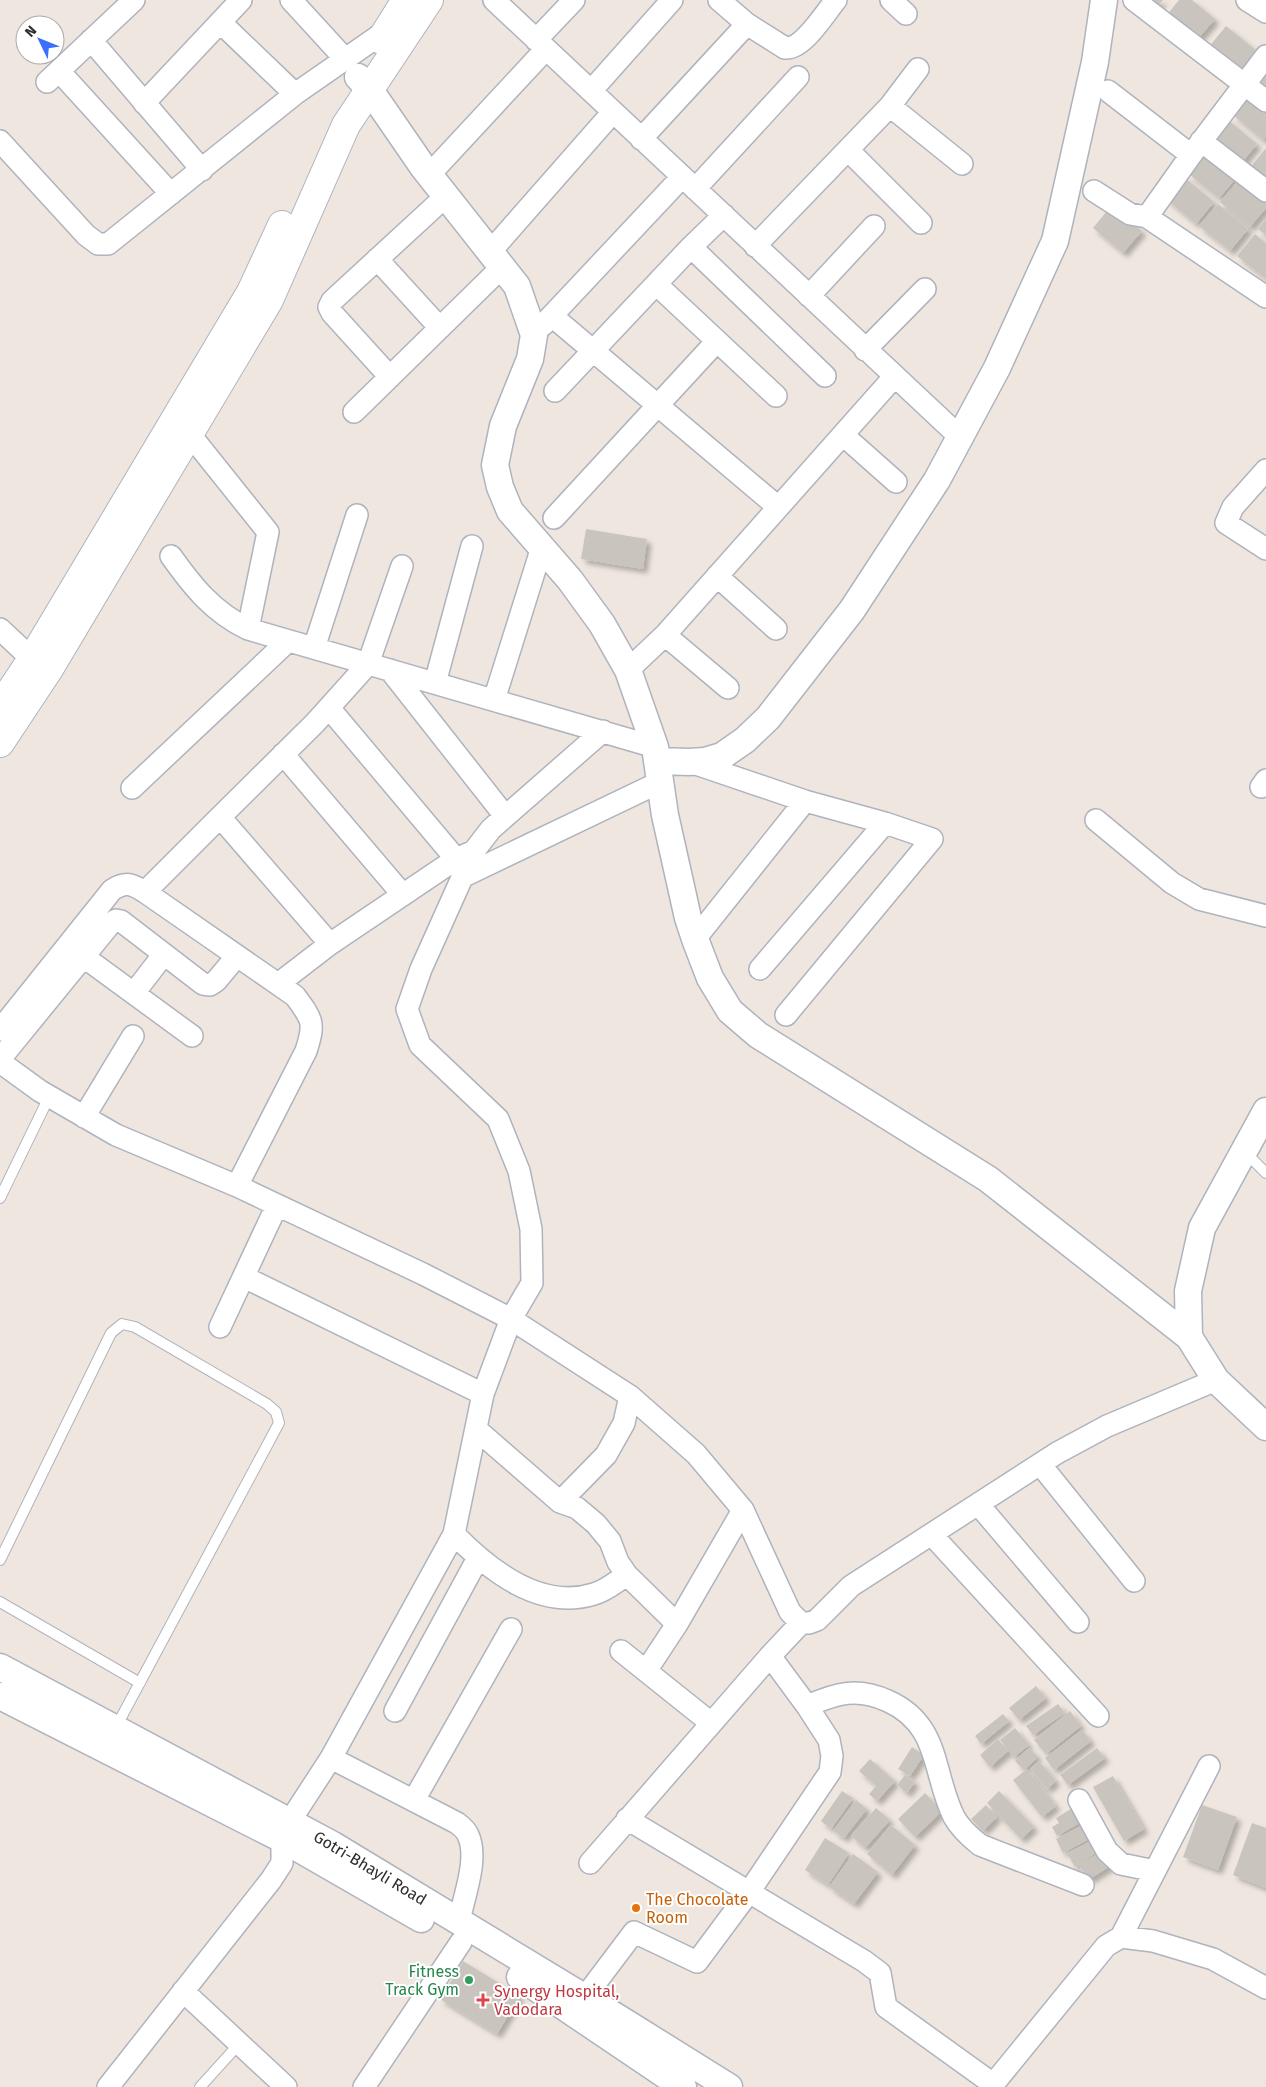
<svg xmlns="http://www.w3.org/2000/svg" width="1266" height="2087" font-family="'Fira Sans',sans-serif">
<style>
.building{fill:#cac4be;filter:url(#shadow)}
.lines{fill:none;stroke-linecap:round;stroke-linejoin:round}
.service-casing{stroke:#afb3bd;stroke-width:12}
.minor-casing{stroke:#afb3bd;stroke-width:24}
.tertiary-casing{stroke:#afb3bd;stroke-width:29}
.secondary-casing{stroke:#afb3bd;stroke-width:30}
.service{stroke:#fff;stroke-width:10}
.minor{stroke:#fff;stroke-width:21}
.tertiary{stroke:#fff;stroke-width:26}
.secondary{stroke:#fff;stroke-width:28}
.food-dot{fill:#e8710a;stroke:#fff;stroke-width:2}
.leisure-dot{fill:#2e9e5b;stroke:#fff;stroke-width:2}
.health-dot{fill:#e0444e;stroke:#fff;stroke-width:2}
.labels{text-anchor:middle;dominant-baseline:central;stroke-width:4;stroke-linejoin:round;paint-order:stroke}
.street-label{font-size:16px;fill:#2d2d2d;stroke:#fff}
.food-label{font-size:16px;fill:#c56008;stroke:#fff;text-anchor:start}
.leisure-label{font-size:16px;fill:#27864d;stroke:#fff;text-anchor:end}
.health-label{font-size:16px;fill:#be3a42;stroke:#fff;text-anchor:start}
</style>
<defs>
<filter id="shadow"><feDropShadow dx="4.5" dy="4.5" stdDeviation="2.5" flood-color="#0004"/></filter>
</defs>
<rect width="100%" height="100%" fill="#efe7df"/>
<path class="building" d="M 1144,0 L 1163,0 L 1155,9 Z
M 1179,0 L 1192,0 L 1215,19 L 1196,41 L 1166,16 Z
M 1226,26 L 1257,51 L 1238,73 L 1208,48 Z
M 1266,71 L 1266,89 L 1257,82 Z
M 1251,93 L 1266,105 L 1266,136 L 1263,140 L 1233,115 Z
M 1227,119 L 1257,144 L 1239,166 L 1209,141 Z
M 1266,148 L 1266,185 L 1248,170 Z
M 1207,152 L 1237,177 L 1219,198 L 1189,174 Z
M 1184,177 L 1214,202 L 1196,224 L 1166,199 Z
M 1239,180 L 1266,202 L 1266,208 L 1250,227 L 1220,202 Z
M 1218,204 L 1248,229 L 1230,251 L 1199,226 Z
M 1111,206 L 1142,231 L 1123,253 L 1093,228 Z
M 1266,219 L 1266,235 L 1258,229 Z
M 1255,234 L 1266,243 L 1266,279 L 1237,256 Z
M 586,529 L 647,539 L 643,569 L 581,559 Z
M 1036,1686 L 1046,1698 L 1019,1720 L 1009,1708 Z
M 1058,1704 L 1065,1713 L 1033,1735 L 1026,1726 Z
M 1070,1711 L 1081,1726 L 1046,1754 L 1034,1740 Z
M 1003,1714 L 1009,1721 L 981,1744 L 975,1736 Z
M 1015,1728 L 1029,1745 L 1014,1757 L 1000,1740 Z
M 1082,1730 L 1091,1741 L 1054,1770 L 1045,1758 Z
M 998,1739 L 1008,1751 L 990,1767 L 980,1755 Z
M 912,1747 L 924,1755 L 910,1776 L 898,1769 Z
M 1029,1748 L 1038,1757 L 1024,1770 L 1015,1761 Z
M 1097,1748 L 1105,1758 L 1068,1785 L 1060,1775 Z
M 870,1759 L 895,1781 L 877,1801 L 869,1794 L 876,1786 L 859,1771 Z
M 1039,1761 L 1056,1781 L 1047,1789 L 1030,1769 Z
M 1027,1769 L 1056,1806 L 1042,1817 L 1013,1780 Z
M 905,1775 L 915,1782 L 907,1793 L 897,1785 Z
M 1113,1776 L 1144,1829 L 1124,1841 L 1093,1787 Z
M 842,1791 L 853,1798 L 831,1829 L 821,1821 Z
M 999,1791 L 1034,1827 L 1021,1839 L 987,1803 Z
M 925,1793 L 942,1811 L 915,1837 L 898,1819 Z
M 856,1800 L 867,1809 L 844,1838 L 833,1831 Z
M 986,1805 L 997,1817 L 983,1831 L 971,1819 Z
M 1202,1805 L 1237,1817 L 1218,1870 L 1183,1857 Z
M 1074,1807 L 1083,1821 L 1057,1836 L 1052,1827 L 1059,1823 L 1056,1818 Z
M 876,1808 L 890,1820 L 865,1848 L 851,1836 Z
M 1252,1823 L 1266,1828 L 1266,1888 L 1233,1875 Z
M 1085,1824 L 1091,1838 L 1063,1853 L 1056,1839 Z
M 891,1825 L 915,1845 L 892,1875 L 867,1854 Z
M 825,1838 L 849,1853 L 828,1885 L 805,1870 Z
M 1093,1840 L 1100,1850 L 1075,1867 L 1067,1853 Z
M 1101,1852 L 1110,1866 L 1088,1880 L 1079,1865 Z
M 853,1854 L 878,1872 L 854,1904 L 829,1887 Z
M 463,1961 L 520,1996 L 497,2034 L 440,1999 Z"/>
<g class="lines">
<defs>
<path id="service" d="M 1245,1152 L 1266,1173
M 0,1198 L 49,1097
M 0,1560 L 111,1333 L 122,1324 L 135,1327 L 267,1404 L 276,1412 L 279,1423 L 115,1729
M 0,1602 L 140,1683
M 200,2087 L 239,2044"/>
<path id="minor" d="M 291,0 L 346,60
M 494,0 L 961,438
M 719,0 L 747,24 L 785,48 C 803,50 825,13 836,0
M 891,0 L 906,14
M 1134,0 L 1266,101
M 1247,0 L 1266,12
M 220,22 L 295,94
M 91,40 L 202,170
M 536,40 L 574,0
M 1266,56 L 1191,155 L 1147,217 L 1266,297
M 59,71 L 171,194
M 47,82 L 134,0
M 591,91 L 672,0
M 1108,91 L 1191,155
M 144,103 L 241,0
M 890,106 L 962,164
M 641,139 L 747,24
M 0,141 L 86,235 L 98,244 L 108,244 L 295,94 L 387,30
M 1201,141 L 1266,191
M 848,150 L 921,223
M 429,175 L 546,49
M 695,189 L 798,77
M 1094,191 L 1130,214 L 1147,217
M 755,246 L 890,106 L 918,69
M 691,247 L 825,376
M 490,252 L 613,112
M 377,259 L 440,328
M 656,284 L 776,396
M 809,296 L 874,226
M 552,316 L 778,507
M 543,325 L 682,177
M 865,350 L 925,289
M 390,377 L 332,313 L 329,307 L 332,301 L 446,196
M 555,391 L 691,247 L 724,215
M 354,412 L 502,267
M 180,422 L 268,532 L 248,629
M 843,435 L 896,482
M 1266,470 L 1233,507 L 1226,523 L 1266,549
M 554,518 L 717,341
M 171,556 C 193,587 213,612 248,629 L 655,747
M 717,576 L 776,629
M 0,629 L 32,659
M 665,635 L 728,688
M 314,648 L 357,515
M 390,670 L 505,816
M 628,670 L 665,635 L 894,377
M 435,683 L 472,546
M 494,700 L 542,547
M 329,708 L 456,859
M 283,754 L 403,895
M 690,762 L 805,801 L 885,823 L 932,839 L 786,1015
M 1261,787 L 1266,780
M 132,788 L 288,641
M 1096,820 L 1172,883 L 1199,899 L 1266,916
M 462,877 L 660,782
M 145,892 L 220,817
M 695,939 L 805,801
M 330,944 L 220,817 L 315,723 L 368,664 L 402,566
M 84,957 L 192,1036
M 760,969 L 885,823
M 278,984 L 330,944 L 456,859 L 474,851
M 134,993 L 164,954
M 0,1030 L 112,890 C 126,881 132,884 145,892 L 295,996 C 313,1020 315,1023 306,1051 L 237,1186
M 0,1059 L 111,923 L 116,920 L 121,921 L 203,984 L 210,985 L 216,981 L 237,956
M 0,1062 L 40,1091 L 116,1135 L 237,1186 L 423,1274 L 511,1319 L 630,1396 L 696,1454 L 743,1510 L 790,1612 L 801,1623 L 809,1623 L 817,1620 L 851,1586 L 1057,1453 L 1107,1426 L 1216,1380
M 84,1117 L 133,1036
M 244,1277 L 483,1394
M 220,1327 L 277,1205
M 476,1429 L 560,1502 L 577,1508 L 596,1524 L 610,1541 L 618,1562 L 627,1575 L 677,1624 L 646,1671
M 1040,1464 L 1134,1581
M 560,1502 L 606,1455 L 624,1423 L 630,1396
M 978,1504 L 1078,1622
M 454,1534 C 489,1570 540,1611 594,1594 C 606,1591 617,1581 627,1575
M 932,1535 L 1098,1716
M 677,1624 L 743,1510
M 621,1651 L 711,1723
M 807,1706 C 837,1693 857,1687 888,1701 C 941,1725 932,1773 954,1817 C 960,1828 970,1837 980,1845 L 1083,1885
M 395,1711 L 478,1558
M 331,1758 L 457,1823 C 461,1826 466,1830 468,1835 C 479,1858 464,1896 459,1921
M 414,1800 L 511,1629
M 1079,1800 L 1107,1851 L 1121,1864 L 1155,1871
M 627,1819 L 864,1961 L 880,1973 L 886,2007 L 993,2084
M 590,1863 L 770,1656 L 801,1623
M 1121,1937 L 1209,1766
M 183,1991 L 286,2087
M 585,1997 L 634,1932 L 697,1962 L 749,1892 L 830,1772 L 832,1756 L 829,1740 L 807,1706 L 770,1656
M 108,2087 L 271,1880 L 282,1863 L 282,1839 L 290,1821 L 331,1758 L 454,1534 L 483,1394 L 511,1319 L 532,1283 L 531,1229 L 519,1171 L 498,1119 L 420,1045 L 407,1009 L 421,969 L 474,851 L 491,829 L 603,731
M 364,2087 L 461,1942
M 991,2087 L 1106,1946 L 1121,1937 L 1153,1941 L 1213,1959 L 1266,1988"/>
<path id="tertiary" d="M 358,77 L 370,90 L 423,167 L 517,286 L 534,335 L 530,359 L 503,426 L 495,465 L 500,487 L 510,511 L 570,580 L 602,624 L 628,670 L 655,747 L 665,815 L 688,918 L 695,939 L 710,978 L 730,1011 L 758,1035 L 988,1179 L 1189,1337
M 657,761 L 689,762 L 705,761 L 722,756 L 745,740 L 768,718 L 852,610 L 937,480 L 997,368 L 1055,241 L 1095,62 L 1104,0
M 1266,1111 L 1202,1228 L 1188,1291 L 1189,1337 L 1216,1380 L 1266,1427
M 0,1667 L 333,1845 L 620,2019 L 729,2087
M 0,1696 L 282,1839 L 421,1919
M 520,1977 L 683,2087"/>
<path id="secondary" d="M 381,40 L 406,0
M 0,707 L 32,659 L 251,292 L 282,225
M 0,743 L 49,669 L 269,300 L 346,125 L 429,0"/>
</defs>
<use href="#service" class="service-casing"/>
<use href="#minor" class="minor-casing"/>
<use href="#tertiary" class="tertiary-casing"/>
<use href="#secondary" class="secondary-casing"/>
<use href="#service" class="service"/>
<use href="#minor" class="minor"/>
<use href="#tertiary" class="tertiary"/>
<use href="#secondary" class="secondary"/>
</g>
<circle class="food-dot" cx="636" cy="1908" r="5"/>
<circle class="leisure-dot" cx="469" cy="1980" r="5"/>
<path class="health-dot" d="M480.5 1992.5h5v5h5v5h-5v5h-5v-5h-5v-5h5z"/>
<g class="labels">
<g class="street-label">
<text transform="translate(370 1868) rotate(31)">Gotri-Bhayli Road</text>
</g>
<g class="food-label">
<text x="646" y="1899">The Chocolate<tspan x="646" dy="18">Room</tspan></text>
</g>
<g class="leisure-label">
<text x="459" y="1971">Fitness<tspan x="459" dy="18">Track Gym</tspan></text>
</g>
<g class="health-label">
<text x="494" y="1991">Synergy Hospital,<tspan x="494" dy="18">Vadodara</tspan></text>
</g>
</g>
<g transform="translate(40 40) rotate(313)"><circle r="24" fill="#ffffff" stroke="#ababab"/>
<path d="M0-4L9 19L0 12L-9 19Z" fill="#3b6fff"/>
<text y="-8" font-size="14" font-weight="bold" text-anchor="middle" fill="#2d2d2d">N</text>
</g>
</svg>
